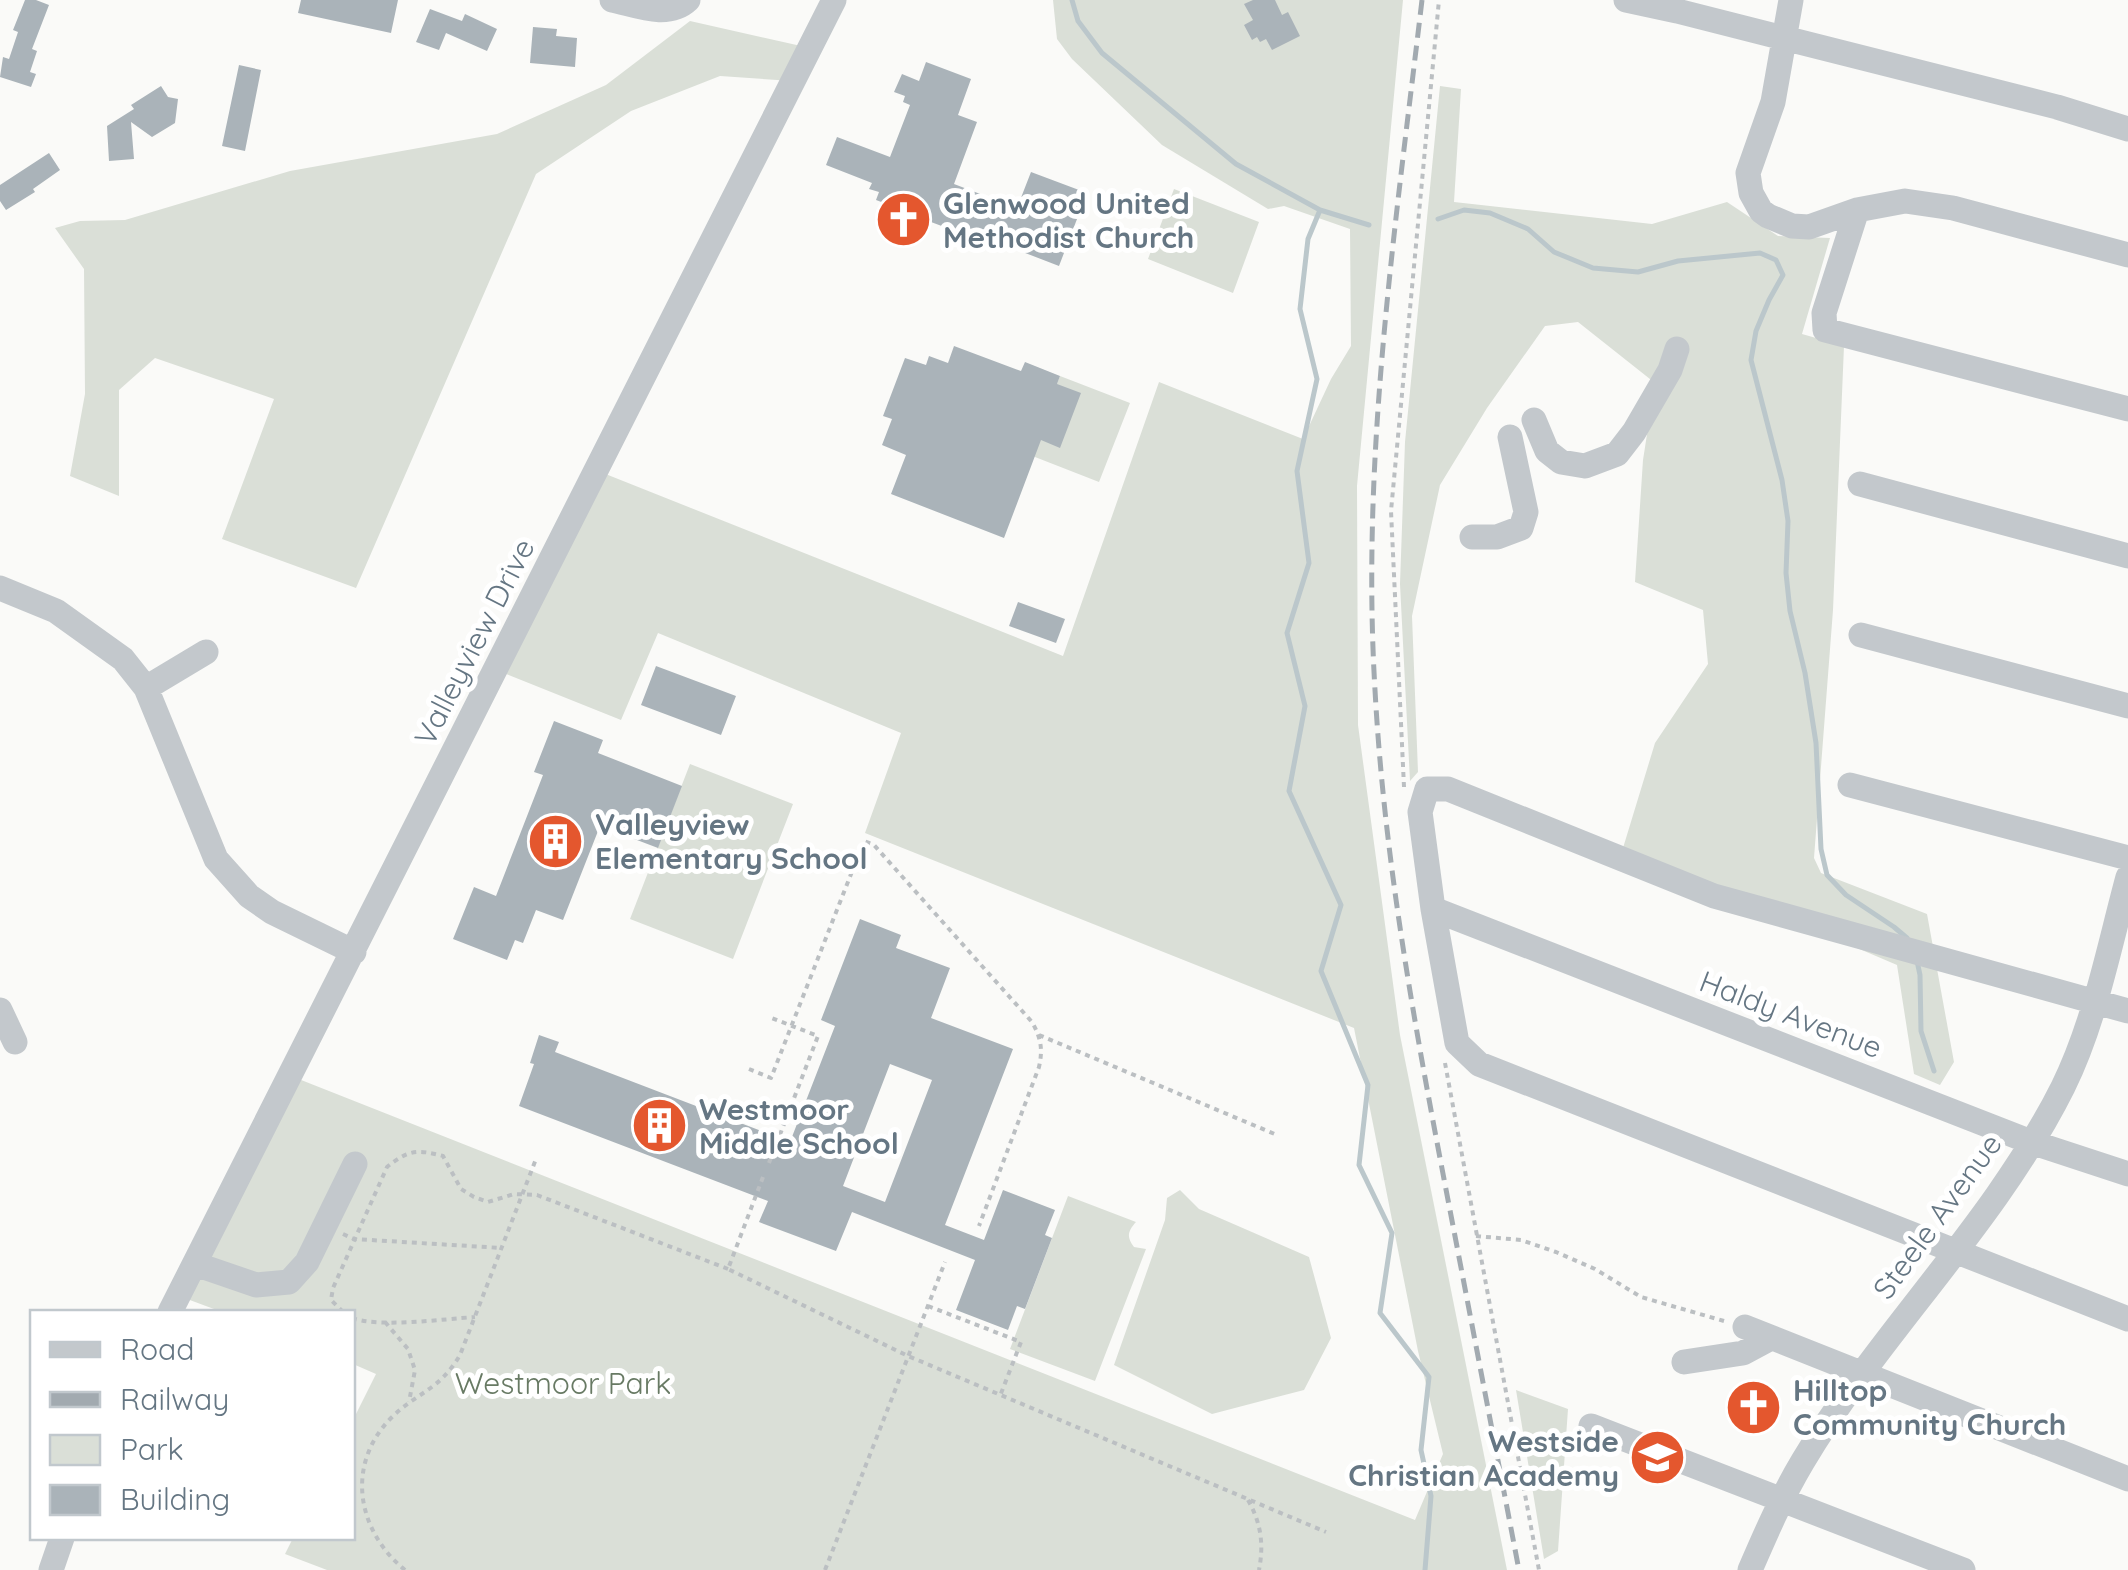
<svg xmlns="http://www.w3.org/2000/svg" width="2128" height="1570" font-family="Quicksand,sans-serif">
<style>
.green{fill:#dadfd7}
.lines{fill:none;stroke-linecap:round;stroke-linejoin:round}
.stream{stroke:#bbc7cb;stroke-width:5}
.building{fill:#aab3b9;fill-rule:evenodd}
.path{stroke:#bbbfc2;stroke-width:4;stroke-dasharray:5 5;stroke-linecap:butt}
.minor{stroke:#c3c8cc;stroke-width:25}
.rail{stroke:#a2aab0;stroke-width:5;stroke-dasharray:15 8;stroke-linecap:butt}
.labels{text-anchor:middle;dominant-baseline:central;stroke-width:10;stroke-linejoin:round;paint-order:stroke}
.poi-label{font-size:30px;font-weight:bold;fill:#657683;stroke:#fff;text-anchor:start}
.street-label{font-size:30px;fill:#657683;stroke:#fff}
.park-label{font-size:30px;fill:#687a64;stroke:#fff}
</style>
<rect width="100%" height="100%" fill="#fafaf8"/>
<path class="green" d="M 1053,0 L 1403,0 L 1357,486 L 1358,725 L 1400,1035 L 1507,1570 L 327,1570 L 285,1554 L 293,1538 L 352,1538 L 353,1420 L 376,1374 L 353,1364 L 352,1312 L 222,1312 L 179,1296 L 291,1076 L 1415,1520 L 1443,1454 L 1418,1351 L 1354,1028 L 865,833 L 901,733 L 658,633 L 621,720 L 496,670 L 598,471 L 1063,656 L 1159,382 L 1303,439 L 1331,379 L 1351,346 L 1350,229 L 1284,206 L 1268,209 L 1162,145 L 1072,59 L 1057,39 Z
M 690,21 L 810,48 L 792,81 L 720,76 L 631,111 L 536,174 L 356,588 L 222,539 L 274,399 L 155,358 L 119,390 L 119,496 L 70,476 L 85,394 L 84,269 L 55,228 L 80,221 L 125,220 L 290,171 L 497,134 L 606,85 Z
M 1440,86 L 1461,89 L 1454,202 L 1652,224 L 1727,202 L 1778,236 L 1830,238 L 1802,334 L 1844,346 L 1833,610 L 1814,858 L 1821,873 L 1927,914 L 1954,1062 L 1940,1085 L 1914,1074 L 1897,965 L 1623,848 L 1655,743 L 1708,664 L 1703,610 L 1635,582 L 1643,460 L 1655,383 L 1578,322 L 1545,326 L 1487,408 L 1440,485 L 1412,616 L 1418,772 L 1410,781 L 1400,584 L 1405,442 Z
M 1174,189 L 1259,222 L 1233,293 L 1148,259 Z
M 1060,376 L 1130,403 L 1099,482 L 1035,457 L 1030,452 Z
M 690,764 L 793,804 L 733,959 L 630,919 Z
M 1180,1190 L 1199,1209 L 1309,1257 L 1331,1338 L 1304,1390 L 1212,1414 L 1114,1365 L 1165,1220 L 1167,1198 Z
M 1068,1196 L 1136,1222 C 1128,1231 1126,1237 1134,1247 L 1146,1249 L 1095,1381 L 1010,1349 Z
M 1516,1390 L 1568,1409 L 1558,1551 L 1544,1559 Z"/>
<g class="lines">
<path class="stream" d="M 1072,0 L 1078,21 L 1102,53 L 1236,164 L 1320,210 L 1369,225
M 1320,210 L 1308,239 L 1300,309 L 1317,379 L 1297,471 L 1309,563 L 1287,633 L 1305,706 L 1289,791 L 1341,905 L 1321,971 L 1368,1085 L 1359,1165 L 1392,1233 L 1380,1313 L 1429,1377 L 1421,1450 L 1431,1496 L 1425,1570
M 1438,219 L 1464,210 L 1490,213 L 1528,229 L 1554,252 L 1593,268 L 1638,272 L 1678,261 L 1760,253 L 1776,260 L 1783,275 L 1769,300 L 1756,331 L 1751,360 L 1782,480 L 1788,521 L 1786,573 L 1790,611 L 1805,673 L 1816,743 L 1821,849 L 1827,875 L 1846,895 L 1894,927 L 1907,938
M 1917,961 L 1920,975 L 1921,1031 L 1934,1071"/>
</g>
<path class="building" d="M 25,0 L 36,0 L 49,5 L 32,49 L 37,51 L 30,72 L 36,74 L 31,87 L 0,77 L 3,57 L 9,59 L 18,32 L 13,30 Z
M 301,0 L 398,0 L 391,33 L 298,13 Z
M 1253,0 L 1275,0 L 1282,15 L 1288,12 L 1300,36 L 1272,50 L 1266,39 L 1260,42 L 1257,37 L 1252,40 L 1244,25 L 1253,20 L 1244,4 Z
M 430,9 L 462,21 L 465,14 L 497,29 L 487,51 L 446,33 L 439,50 L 416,42 Z
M 533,27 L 557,29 L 556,36 L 577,38 L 575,67 L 530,63 Z
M 926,62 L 971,79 L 958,115 L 977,122 L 954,184 L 1017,208 L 1031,172 L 1087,193 L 1059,266 L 989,239 L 987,243 L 907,213 L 904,220 L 881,211 L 884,203 L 876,200 L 879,192 L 869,189 L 872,183 L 826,165 L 837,137 L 890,157 L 910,105 L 903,102 L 905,96 L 894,92 L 902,74 L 919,81 Z
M 239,65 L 261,70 L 245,151 L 222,146 Z
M 161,86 L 168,97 L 178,99 L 175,123 L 152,137 L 131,122 L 134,159 L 109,161 L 107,126 L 134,109 L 131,105 Z
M 49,153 L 60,170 L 33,189 L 35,192 L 6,210 L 0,201 L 0,185 Z
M 954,346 L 1021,371 L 1025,362 L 1060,376 L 1057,384 L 1081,393 L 1060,448 L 1041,440 L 1004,538 L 891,494 L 906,455 L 882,445 L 892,419 L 883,416 L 905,358 L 926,365 L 929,356 L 948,363 Z
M 1018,602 L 1065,619 L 1056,643 L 1009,626 Z
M 656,666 L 736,696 L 721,735 L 641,705 Z
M 554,721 L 603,740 L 598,753 L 682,786 L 658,848 L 600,826 L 563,920 L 536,910 L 523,943 L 515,940 L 507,960 L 453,939 L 474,887 L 496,896 L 543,775 L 534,772 Z
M 860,919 L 901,935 L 896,948 L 950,968 L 931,1018 L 1013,1049 L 945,1225 L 984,1240 L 1003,1190 L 1055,1210 L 1045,1235 L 1052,1238 L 1025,1309 L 1017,1306 L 1008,1330 L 956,1310 L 975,1260 L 852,1212 L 836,1251 L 759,1222 L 768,1201 L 519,1106 L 534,1064 L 530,1063 L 539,1035 L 559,1042 L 555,1052 L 790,1142 L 835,1026 L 821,1020 ZM 890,1064 L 932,1080 L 885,1202 L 843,1186 Z"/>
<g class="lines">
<path class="path" d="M 1404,787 L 1391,511 L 1439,0
M 1039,1035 L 1277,1135
M 1445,1063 L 1539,1570
M 749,1069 L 771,1078 L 864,841 L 874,845 L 1032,1022 C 1041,1038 1043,1049 1039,1067 L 979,1226
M 769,1163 L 818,1036 L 769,1017
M 763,1177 L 728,1269 L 908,1356 L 1326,1532
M 343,1234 L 354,1239 L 502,1248
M 1476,1236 L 1521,1240 L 1556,1252 L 1595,1269 L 1641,1297 L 1724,1321
M 928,1306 L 1021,1342 L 1000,1396
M 343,1312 L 331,1300 L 333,1288 L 387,1167 C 408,1150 417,1149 443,1156 L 461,1189 L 474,1197 L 488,1202 L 514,1194 L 537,1195 L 728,1269
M 352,1318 C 379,1328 444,1319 475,1317
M 385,1322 L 408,1349 L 415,1370 L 409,1402
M 1248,1500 C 1261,1523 1264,1544 1259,1570
M 405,1570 C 357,1531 345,1465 391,1418 C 417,1392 439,1391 460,1355 L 536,1159
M 825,1570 L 945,1262"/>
<path class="minor" d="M 612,0 C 636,5 668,19 688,0
M 1626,0 L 1677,11 L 2057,107 L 2128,129
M 1791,0 L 1773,102 L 1748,173 L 1751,193 L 1761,211 L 1768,216 L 1792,226 L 1809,227 L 1857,210 L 1905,201 L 1953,208 L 2128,255
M 1857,210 L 1824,313 L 1825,330 L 2128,409
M 1534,420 L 1547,451 L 1561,462 L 1585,466 L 1617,454 L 1634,432 L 1670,370 L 1677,349
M 1860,484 L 2128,556
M 1472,537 L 1497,537 L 1521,528 L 1526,512 L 1510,437
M 0,588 L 56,611 L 123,659 L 146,688 L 216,859 L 249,896 L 272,912 L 354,952
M 1861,635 L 2128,706
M 146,688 L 206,652
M 1850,785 L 2128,858
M 1433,909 L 2031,1142 L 2128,1174
M 0,1010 L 15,1042
M 2128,1011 L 1714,896 L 1448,789 L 1427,789 L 1420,812 L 1433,909 L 1457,1043 L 1479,1064 L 2128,1319
M 195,1264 L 256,1285 L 289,1282 L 307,1262 L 355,1164
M 170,1312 L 834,0
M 1745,1327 L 2128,1479
M 1684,1362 L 1743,1353 L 1771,1338
M 1591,1426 L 1963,1570
M 51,1570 L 62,1538
M 1750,1570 C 1766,1533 1782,1496 1803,1461 C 1881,1331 1995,1223 2063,1087 C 2095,1022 2109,947 2128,877"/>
<path class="rail" d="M 1422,0 C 1395,229 1361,459 1375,690 C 1384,855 1413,1017 1444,1179 C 1469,1309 1494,1440 1519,1570"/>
</g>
<defs>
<symbol id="church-disc" viewBox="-11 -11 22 22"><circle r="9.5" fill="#e4572e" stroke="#fff"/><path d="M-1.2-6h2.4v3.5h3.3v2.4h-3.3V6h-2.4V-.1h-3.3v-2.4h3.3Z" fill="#fff"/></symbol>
<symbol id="building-disc" viewBox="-11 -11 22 22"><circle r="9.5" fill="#e4572e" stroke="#fff"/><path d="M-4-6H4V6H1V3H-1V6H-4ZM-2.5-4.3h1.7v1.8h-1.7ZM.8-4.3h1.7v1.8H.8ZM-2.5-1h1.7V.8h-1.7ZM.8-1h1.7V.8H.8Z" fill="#fff"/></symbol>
<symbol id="school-disc" viewBox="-11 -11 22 22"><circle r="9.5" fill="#e4572e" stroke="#fff"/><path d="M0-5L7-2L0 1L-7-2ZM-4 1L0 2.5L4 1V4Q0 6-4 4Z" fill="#fff"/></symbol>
</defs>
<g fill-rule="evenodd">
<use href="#church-disc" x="872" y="188" width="63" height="63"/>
<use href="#building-disc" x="524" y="810" width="63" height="63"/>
<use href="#building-disc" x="628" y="1094" width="63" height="63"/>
<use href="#church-disc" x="1722" y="1376" width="63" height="63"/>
<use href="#school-disc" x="1626" y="1426" width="63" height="63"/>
</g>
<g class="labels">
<g class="poi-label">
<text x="943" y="203">Glenwood United<tspan x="943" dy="34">Methodist Church</tspan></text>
<text x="595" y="824">Valleyview<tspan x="595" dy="34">Elementary School</tspan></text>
<text x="699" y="1109">Westmoor<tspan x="699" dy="34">Middle School</tspan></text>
<text x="1793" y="1390">Hilltop<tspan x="1793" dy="34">Community Church</tspan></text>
<text x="1619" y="1441" text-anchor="end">Westside<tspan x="1619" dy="34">Christian Academy</tspan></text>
</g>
<g class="street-label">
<text transform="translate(474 642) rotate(-63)">Valleyview Drive</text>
<text transform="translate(1791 1014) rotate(21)">Haldy Avenue</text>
<text transform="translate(1937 1216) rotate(-54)">Steele Avenue</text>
</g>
<g class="park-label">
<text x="563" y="1383">Westmoor Park</text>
</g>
</g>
<rect x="30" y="1310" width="325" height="230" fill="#ffffff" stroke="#c1c8cd" stroke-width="2.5"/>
<rect x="50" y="1342" width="50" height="15" fill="#c3c8cc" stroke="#c1c8cd" stroke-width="2.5"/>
<text x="120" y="1360" font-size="30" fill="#657683">Road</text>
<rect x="50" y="1392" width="50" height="15" fill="#a2aab0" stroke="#c1c8cd" stroke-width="2.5"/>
<text x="120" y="1410" font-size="30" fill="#657683">Railway</text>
<rect x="50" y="1435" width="50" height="30" fill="#dadfd7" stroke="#c1c8cd" stroke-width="2.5"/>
<text x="120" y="1460" font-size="30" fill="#657683">Park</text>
<rect x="50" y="1485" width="50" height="30" fill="#aab3b9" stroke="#c1c8cd" stroke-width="2.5"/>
<text x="120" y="1510" font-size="30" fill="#657683">Building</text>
</svg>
